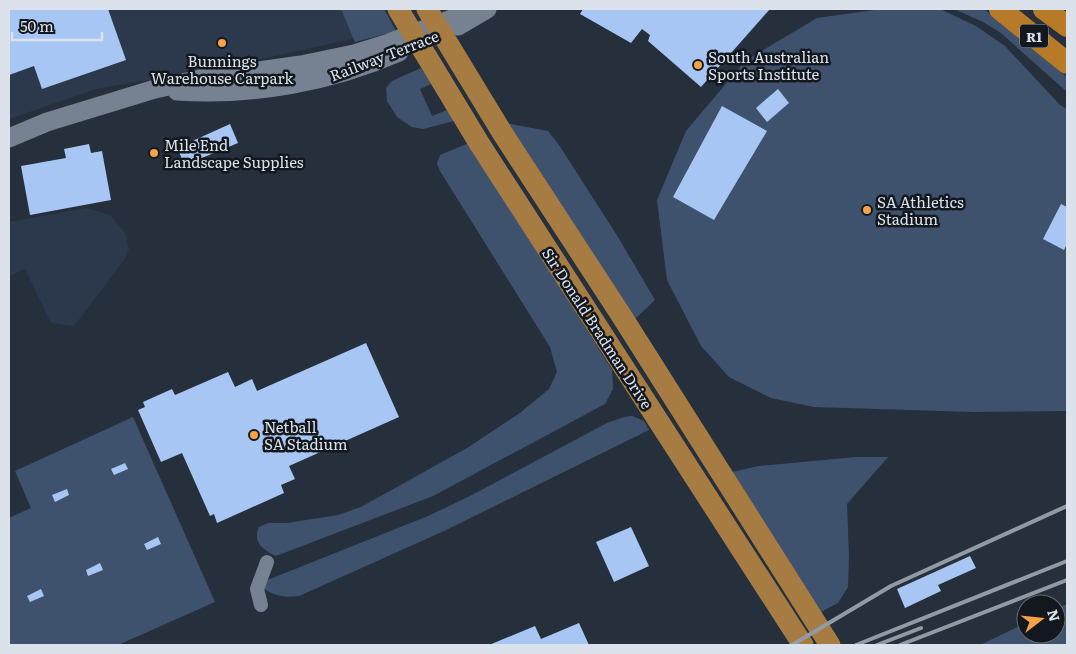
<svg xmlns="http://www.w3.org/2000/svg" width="1076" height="654" font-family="Literata,serif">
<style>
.built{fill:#2c394c}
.green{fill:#3e526e}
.building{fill:#a7c6f3}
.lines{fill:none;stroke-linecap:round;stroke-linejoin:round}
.minor{stroke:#768292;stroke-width:14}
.secondary{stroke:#768292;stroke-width:19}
.primary{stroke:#a77c43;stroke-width:21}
.trunk{stroke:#b77a28;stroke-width:22}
.rail{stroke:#929aa4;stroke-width:4}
.poi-dot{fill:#f6a247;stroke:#13181e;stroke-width:2}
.labels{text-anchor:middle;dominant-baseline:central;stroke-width:5;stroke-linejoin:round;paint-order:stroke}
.shield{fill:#13181e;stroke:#a0a5ae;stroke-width:1}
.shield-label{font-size:14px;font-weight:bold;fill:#dce2eb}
.street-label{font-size:15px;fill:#dce2eb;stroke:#13181e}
.poi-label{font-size:15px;fill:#dce2eb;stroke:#13181e;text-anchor:start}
</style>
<rect width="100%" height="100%" fill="#26303d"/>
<path class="built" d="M 9,9 L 349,9 L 361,37 L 238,64 L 96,89 L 9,119 Z
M 86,208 L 110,215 L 125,233 L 129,249 L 124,260 L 74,326 L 51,323 L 25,269 L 9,276 L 9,222 Z"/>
<path class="green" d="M 341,9 L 384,9 L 396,31 L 355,42 Z
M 882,9 L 940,9 L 976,26 L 1005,46 L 1060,105 L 1067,109 L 1067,411 L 974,412 L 814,407 L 771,398 L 729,377 L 701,346 L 667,280 L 657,200 L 686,131 L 745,61 L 817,18 Z
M 954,9 L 984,9 L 1067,77 L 1067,92 L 1001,33 L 983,22 Z
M 421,68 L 431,84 L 420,89 L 432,116 L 447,110 L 454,121 L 423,129 L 412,127 L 397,117 L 387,101 L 386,88 L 392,81 Z
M 505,123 L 548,131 L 559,145 L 618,237 L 655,300 L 634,320 Z
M 469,143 L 612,370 L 613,389 L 605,404 L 433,496 L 276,556 C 263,550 252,542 259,527 L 268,523 L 287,523 L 338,515 L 361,507 L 467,448 L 520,413 L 549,389 L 557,372 L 550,347 L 440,171 L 437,163 L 440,155 Z
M 632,416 L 644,421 L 649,430 L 444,531 L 299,596 C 285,598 276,596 264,589 L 265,581 L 428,516 L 470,496 L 607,423 L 624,417 Z
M 133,417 L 215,602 L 118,645 L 9,645 L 9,518 L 31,508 L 15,471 Z
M 856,457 L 888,457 L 847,504 L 849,557 L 848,587 L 838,603 L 817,614 L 728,473 L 758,466 Z
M 1067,604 L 1067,645 L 980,645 L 1026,623 L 1026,634 L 1056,634 L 1056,609 Z"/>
<path class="building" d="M 9,9 L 108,9 L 126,60 L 42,89 L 34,66 L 9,75 Z
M 583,9 L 770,9 L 701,87 L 648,41 L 650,35 L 642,29 L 631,43 L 580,14 Z
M 778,89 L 789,103 L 767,122 L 756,108 Z
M 722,106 L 767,131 L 714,220 L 673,197 Z
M 230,124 L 238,143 L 185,165 L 177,148 Z
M 89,144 L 91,153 L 102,151 L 111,200 L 30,215 L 21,166 L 66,158 L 64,149 Z
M 1061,204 L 1067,207 L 1067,244 L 1064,250 L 1043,239 Z
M 366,343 L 399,417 L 289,466 L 295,479 L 281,485 L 284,493 L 217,523 L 214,514 L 210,516 L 182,453 L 161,462 L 138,410 L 145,407 L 143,402 L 172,389 L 175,395 L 228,372 L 235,387 L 252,379 L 257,391 Z
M 125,463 L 128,469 L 114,475 L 111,469 Z
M 67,489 L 69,495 L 55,502 L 52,495 Z
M 631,527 L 649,566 L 614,582 L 596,542 Z
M 158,537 L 161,544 L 147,550 L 144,544 Z
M 970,556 L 976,568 L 938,585 L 941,591 L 905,608 L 897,589 Z
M 100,563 L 103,570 L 88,576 L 86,570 Z
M 41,589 L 44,596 L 30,602 L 27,596 Z
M 579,623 L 589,645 L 489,645 L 535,626 L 541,639 Z"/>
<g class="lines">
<path class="minor" d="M 261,605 L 257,589 L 267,562"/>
<path class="secondary" d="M 458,26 L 487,9
M 177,91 C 252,96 330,82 399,52
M 9,138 L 47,122 L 155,89 L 200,79 L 301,65 L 354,54 L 389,43 L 452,19 L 467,9"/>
<path class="primary" d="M 398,9 L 479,143 L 803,645
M 427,9 L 503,134 L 621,315 L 830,645"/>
<path class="trunk" d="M 1000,9 L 1067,63
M 1044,9 L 1067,26"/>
<path class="rail" d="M 792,645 L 891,586 L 1067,506
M 856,645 L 1067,561
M 877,645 L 921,628
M 900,645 L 1067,580"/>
</g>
<g class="poi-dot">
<circle cx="222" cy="43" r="5"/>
<circle cx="698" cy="65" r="5"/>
<circle cx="154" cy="153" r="5"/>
<circle cx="867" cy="210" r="5"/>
<circle cx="254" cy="435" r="5"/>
</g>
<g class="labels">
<rect class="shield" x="1020" y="24.5" width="28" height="23" rx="4"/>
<g class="shield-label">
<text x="1034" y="36">R1</text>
</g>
<g class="street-label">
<text transform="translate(384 55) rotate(-21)">Railway Terrace</text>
<text transform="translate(598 328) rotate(57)">Sir Donald Bradman Drive</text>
</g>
<g class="poi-label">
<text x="708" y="56">South Australian<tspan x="708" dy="17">Sports Institute</tspan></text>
<text x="222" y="60" text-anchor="middle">Bunnings<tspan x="222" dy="17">Warehouse Carpark</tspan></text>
<text x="164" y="144">Mile End<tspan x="164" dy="17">Landscape Supplies</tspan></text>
<text x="877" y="201">SA Athletics<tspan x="877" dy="17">Stadium</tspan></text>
<text x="264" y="426">Netball<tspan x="264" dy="17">SA Stadium</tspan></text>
</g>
</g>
<rect width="1076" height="654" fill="none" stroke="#dce2eb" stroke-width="20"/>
<g transform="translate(1041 619) rotate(74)"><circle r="24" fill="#13181e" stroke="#636970"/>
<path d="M0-4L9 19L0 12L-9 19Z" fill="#f6a247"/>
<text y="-8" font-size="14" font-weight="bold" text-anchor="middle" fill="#dce2eb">N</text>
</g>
<path d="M12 32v8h90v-8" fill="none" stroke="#dce2eb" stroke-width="2.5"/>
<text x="20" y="32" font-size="15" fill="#dce2eb" stroke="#13181e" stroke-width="4" paint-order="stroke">50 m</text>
</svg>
